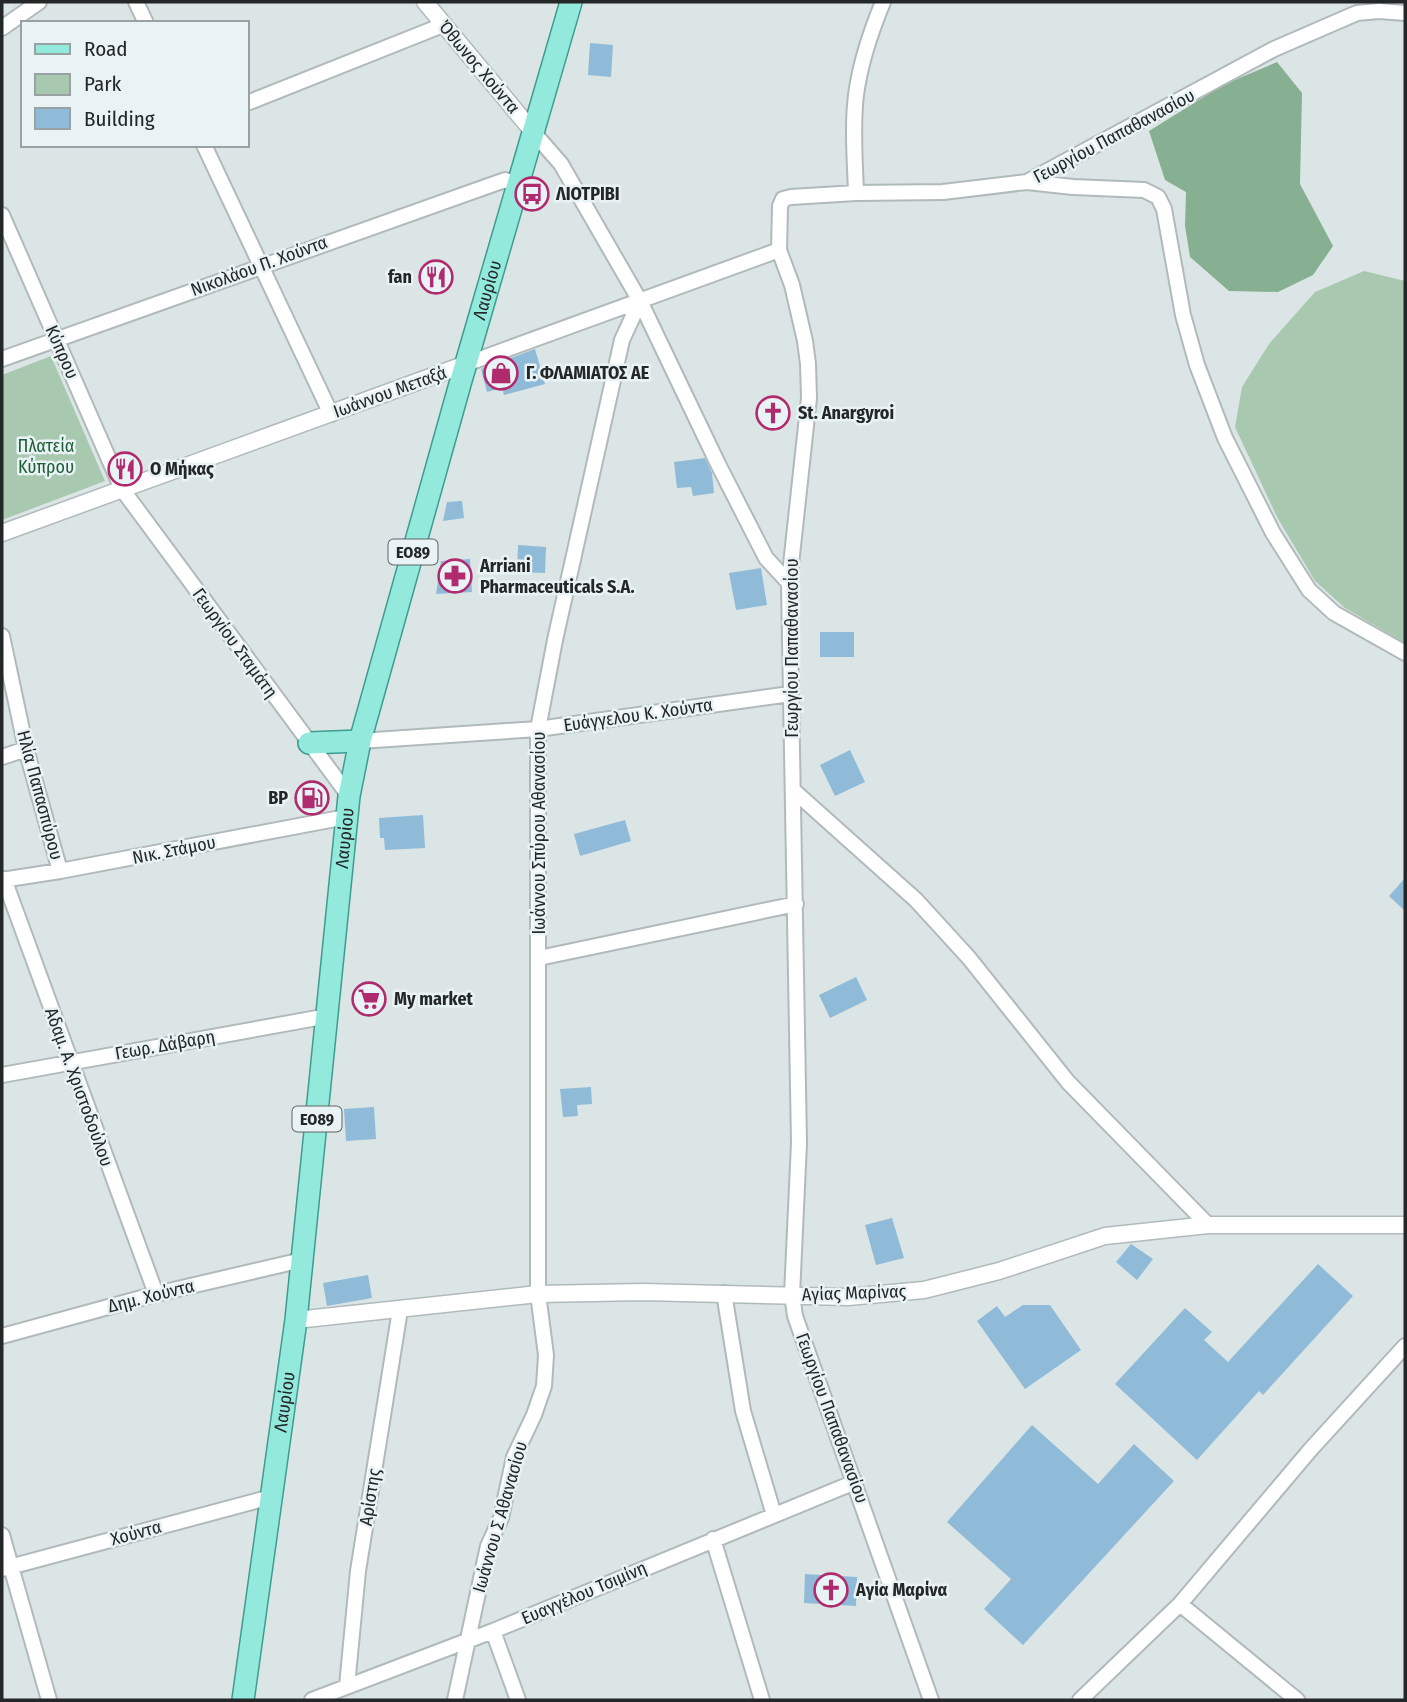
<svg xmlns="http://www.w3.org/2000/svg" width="1407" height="1702" font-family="'Fira Sans Condensed',sans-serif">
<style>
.green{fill:#a9c8b0}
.forest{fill:#86b091}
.building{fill:#8fbad8}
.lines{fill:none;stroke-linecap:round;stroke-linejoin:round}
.minor-casing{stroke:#b1babb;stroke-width:18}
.tertiary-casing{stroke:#b1babb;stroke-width:19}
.primary-casing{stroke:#3e9c8f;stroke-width:24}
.minor{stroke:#fff;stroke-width:14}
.tertiary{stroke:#fff;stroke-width:16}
.primary{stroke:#94e9dd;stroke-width:21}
.labels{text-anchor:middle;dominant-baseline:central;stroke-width:5;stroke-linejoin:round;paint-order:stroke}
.shield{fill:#e9f2f4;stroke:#5f6465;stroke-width:2}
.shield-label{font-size:16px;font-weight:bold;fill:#242728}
.street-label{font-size:18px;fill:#242728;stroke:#e9f2f4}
.poi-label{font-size:18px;font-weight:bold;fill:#242728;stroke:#e9f2f4;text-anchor:start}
.park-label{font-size:18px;fill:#1f5f37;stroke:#e9f2f4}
</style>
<rect width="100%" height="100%" fill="#dce5e6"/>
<path class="green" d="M 1364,271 L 1405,281 L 1405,643 L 1345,608 L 1315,581 L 1277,517 L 1235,427 L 1242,387 L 1269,344 L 1315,292 Z
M 51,356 L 105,481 L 2,520 L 2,375 Z"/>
<path class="forest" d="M 1277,62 L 1302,93 L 1300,184 L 1333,246 L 1313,275 L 1278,292 L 1229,291 L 1190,257 L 1185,226 L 1186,192 L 1165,180 L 1149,131 L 1223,85 Z"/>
<path class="building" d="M 590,43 L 613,45 L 611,77 L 588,75 Z
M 535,349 L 545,384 L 504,395 L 502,388 L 487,392 L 481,369 Z
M 705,458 L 712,473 L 714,493 L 693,496 L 691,487 L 677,488 L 674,462 Z
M 462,501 L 464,518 L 443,521 L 447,502 Z
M 518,545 L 546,547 L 545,573 L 517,572 Z
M 470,559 L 472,592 L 436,594 L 441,561 Z
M 761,568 L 767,605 L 736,610 L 729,573 Z
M 820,632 L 854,632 L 854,657 L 820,657 Z
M 850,750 L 865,782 L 835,796 L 820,765 Z
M 309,787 L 322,790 L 318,808 L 305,805 Z
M 423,815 L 425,848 L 385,850 L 384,838 L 380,838 L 379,818 Z
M 625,820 L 631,841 L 580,856 L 574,834 Z
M 1405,878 L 1405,911 L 1389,896 Z
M 856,977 L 867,1000 L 830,1018 L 819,995 Z
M 591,1087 L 592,1104 L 577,1105 L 578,1116 L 563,1117 L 560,1089 Z
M 374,1107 L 376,1139 L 346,1141 L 344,1109 Z
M 892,1218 L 904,1258 L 876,1265 L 865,1225 Z
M 1131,1244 L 1153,1259 L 1137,1280 L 1116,1262 Z
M 1318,1264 L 1353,1296 L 1263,1395 L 1259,1391 L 1197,1460 L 1115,1384 L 1185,1308 L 1212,1332 L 1204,1340 L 1228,1362 Z
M 368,1275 L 372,1298 L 327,1306 L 323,1283 Z
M 1023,1305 L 1050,1305 L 1081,1350 L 1025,1389 L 977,1321 L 997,1306 L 1005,1317 Z
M 1032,1425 L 1098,1484 L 1134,1444 L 1174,1481 L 1023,1645 L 984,1609 L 1011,1579 L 947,1522 Z
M 805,1574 L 857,1577 L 856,1606 L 804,1603 Z"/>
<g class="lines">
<defs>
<path id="minor" d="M 136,2 L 146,23
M 2,28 L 39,2
M 247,103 L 443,25
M 534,133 L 561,164 L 640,301 L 718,464 L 766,558 L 789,583
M 204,145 L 331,414
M 1027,182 L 1073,187 L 1144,190 L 1158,197 L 1164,209 L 1183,315 L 1197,365 L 1225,438 L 1273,533 L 1309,590 L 1334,613 L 1405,653
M 856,193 C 855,161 852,127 856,95 C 860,64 871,31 883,2
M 2,215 L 122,489 L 349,796
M 2,359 L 505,180 L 518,184
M 466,364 L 779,250
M 2,636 L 26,749 L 60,871
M 360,741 L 538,729 L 790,694
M 2,757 L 26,749
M 793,790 L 916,900 L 969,958 L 1068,1082 L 1208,1225
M 4,879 L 156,1294
M 2,880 L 60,871 L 346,817
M 539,958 L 796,904
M 2,1075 L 328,1016
M 724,1293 L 743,1411 L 774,1515
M 2,1336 L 156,1294 L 302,1260
M 2,1535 L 49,1700
M 713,1539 L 762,1700
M 2,1569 L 271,1497
M 1180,1604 L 1297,1700
M 493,1631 L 518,1700
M 347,1686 L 358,1571 L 400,1310
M 312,1700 L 493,1631 L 855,1482
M 455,1700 L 488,1546 L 501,1518 L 514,1457 L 534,1415 L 544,1386 L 546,1355 L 538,1294 L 538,729 L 555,640 L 622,340 L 640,301
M 931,1700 L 795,1316 L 792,1295 L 799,1143 L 789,583 L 809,398 L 808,364 L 805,341 L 792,285 L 779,250 L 780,206 L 783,199 L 791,197 L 856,193 L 943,192 L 1027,182 L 1274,49 L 1357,13 L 1379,11 L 1405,13
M 1080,1700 L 1180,1604 L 1311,1449 L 1405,1346"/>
<path id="tertiary" d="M 425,2 L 534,133
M 2,533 L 466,364
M 296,1320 L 538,1294 L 643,1292 L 848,1297 L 924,1290 L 999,1271 L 1105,1236 L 1208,1225 L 1405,1225"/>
<g id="primary">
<path d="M 309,743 L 360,741"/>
<path id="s1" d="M 243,1700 L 296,1320 L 349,796 L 360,741 L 460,384 L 571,2"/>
</g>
</defs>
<use href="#minor" class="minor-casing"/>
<use href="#tertiary" class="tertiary-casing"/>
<use href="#primary" class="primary-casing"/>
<use href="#minor" class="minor"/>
<use href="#tertiary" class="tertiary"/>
<use href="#primary" class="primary"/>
</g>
<defs>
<symbol id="bus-ring" viewBox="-11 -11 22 22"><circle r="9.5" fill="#e9f2f4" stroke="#b02a6e" stroke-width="1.5"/><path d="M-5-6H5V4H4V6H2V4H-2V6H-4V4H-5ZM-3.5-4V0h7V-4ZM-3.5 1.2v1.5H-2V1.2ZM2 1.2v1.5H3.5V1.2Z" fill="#b02a6e"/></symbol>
<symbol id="restaurant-ring" viewBox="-11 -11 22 22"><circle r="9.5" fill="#e9f2f4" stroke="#b02a6e" stroke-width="1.5"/><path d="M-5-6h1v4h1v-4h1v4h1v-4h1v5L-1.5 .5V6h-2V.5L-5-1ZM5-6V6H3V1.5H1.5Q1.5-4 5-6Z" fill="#b02a6e"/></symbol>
<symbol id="shop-ring" viewBox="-11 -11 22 22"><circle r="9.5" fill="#e9f2f4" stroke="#b02a6e" stroke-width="1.5"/><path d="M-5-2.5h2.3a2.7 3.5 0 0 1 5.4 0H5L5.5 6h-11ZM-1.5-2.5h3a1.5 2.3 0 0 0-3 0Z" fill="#b02a6e"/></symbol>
<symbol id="church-ring" viewBox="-11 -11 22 22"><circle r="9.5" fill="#e9f2f4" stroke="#b02a6e" stroke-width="1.5"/><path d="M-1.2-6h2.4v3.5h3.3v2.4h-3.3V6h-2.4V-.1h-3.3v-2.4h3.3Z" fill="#b02a6e"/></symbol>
<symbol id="pharmacy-ring" viewBox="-11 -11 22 22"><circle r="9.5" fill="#e9f2f4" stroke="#b02a6e" stroke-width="1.5"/><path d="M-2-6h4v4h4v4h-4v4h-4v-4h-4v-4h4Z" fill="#b02a6e"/></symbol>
<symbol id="fuel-ring" viewBox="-11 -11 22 22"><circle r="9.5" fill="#e9f2f4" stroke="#b02a6e" stroke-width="1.5"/><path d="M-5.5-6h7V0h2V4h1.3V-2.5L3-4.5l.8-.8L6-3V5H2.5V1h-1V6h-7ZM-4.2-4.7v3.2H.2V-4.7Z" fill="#b02a6e"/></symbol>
<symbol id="supermarket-ring" viewBox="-11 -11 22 22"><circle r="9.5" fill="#e9f2f4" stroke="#b02a6e" stroke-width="1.5"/><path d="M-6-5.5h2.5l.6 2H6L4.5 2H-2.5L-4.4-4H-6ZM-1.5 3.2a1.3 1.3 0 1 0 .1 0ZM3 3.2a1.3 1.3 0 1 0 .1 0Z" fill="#b02a6e"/></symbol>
</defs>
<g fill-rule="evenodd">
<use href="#bus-ring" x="513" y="175" width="38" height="38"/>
<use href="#restaurant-ring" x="417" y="258" width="38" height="38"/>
<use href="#shop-ring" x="482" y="354" width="38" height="38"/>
<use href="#church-ring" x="754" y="394" width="38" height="38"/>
<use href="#restaurant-ring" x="106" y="450" width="38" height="38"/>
<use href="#pharmacy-ring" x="436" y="557" width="38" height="38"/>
<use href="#fuel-ring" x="293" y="779" width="38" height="38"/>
<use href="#supermarket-ring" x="350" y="980" width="38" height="38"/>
<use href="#church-ring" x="812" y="1571" width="38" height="38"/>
</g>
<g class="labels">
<g class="shield">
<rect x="388.5" y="539.5" width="49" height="25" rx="5"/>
<rect x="292.5" y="1106.5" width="49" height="25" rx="5"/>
</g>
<g class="shield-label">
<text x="413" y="552">ΕΟ89</text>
<text x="317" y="1119">ΕΟ89</text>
</g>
<g class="street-label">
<text transform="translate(479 67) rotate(50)">Όθωνος Χούντα</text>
<text transform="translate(1114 136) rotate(-28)">Γεωργίου Παπαθανασίου</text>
<text transform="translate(259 266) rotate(-20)">Νικολάου Π. Χούντα</text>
<text stroke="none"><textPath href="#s1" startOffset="1435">Λαυρίου</textPath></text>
<text transform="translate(62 352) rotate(66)">Κύπρου</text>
<text transform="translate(390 392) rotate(-20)">Ιωάννου Μεταξά</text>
<text transform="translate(235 643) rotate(54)">Γεωργίου Σταμάτη</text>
<text transform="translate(792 648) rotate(-90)">Γεωργίου Παπαθανασίου</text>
<text transform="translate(638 715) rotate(-8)">Ευάγγελου Κ. Χούντα</text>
<text transform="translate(40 795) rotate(75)">Ηλία Παπασπύρου</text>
<text transform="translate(539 833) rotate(-90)">Ιωάννου Σπύρου Αθανασίου</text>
<text stroke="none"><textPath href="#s1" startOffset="868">Λαυρίου</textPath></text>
<text transform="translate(174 850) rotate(-11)">Νικ. Στάμου</text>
<text transform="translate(165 1045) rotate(-10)">Γεωρ. Δάβαρη</text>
<text transform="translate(79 1087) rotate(70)">Αδαμ. Α. Χριστοδούλου</text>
<text transform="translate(854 1293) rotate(-2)">Αγίας Μαρίνας</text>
<text transform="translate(151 1296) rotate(-14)">Δημ. Χούντα</text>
<text stroke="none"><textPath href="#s1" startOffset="301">Λαυρίου</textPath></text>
<text transform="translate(832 1418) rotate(70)">Γεωργίου Παπαθανασίου</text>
<text transform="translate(370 1497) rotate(-81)">Αρίστης</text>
<text transform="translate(500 1517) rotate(-74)">Ιωάννου Σ Αθανασίου</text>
<text transform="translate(136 1533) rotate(-15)">Χούντα</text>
<text transform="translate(584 1593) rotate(-23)">Ευαγγέλου Τσιμίνη</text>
</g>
<g class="poi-label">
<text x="556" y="194">ΛΙΟΤΡΙΒΙ</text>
<text x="412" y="277" text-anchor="end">fan</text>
<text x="526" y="373">Γ. ΦΛΑΜΙΑΤΟΣ ΑΕ</text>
<text x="798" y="413">St. Anargyroi</text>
<text x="150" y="469">Ο Μήκας</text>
<text x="480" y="566">Arriani<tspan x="480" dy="21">Pharmaceuticals S.A.</tspan></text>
<text x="288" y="798" text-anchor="end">BP</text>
<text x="394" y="999">My market</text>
<text x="856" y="1590">Αγία Μαρίνα</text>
</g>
<g class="park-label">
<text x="46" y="446">Πλατεία<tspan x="46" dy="21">Κύπρου</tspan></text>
</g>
</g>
<rect width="1407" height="1702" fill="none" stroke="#242728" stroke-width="7"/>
<rect x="21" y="21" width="228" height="126" fill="#e9f2f4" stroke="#9aa1a2" stroke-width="2"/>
<rect x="35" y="44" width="35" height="10" fill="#94e9dd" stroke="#9aa1a2" stroke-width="2"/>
<text x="84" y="56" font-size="21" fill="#242728">Road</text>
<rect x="35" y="74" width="35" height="21" fill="#a9c8b0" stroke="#9aa1a2" stroke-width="2"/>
<text x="84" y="91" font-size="21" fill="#242728">Park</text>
<rect x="35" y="108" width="35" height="21" fill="#8fbad8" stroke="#9aa1a2" stroke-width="2"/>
<text x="84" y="126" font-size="21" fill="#242728">Building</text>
</svg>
